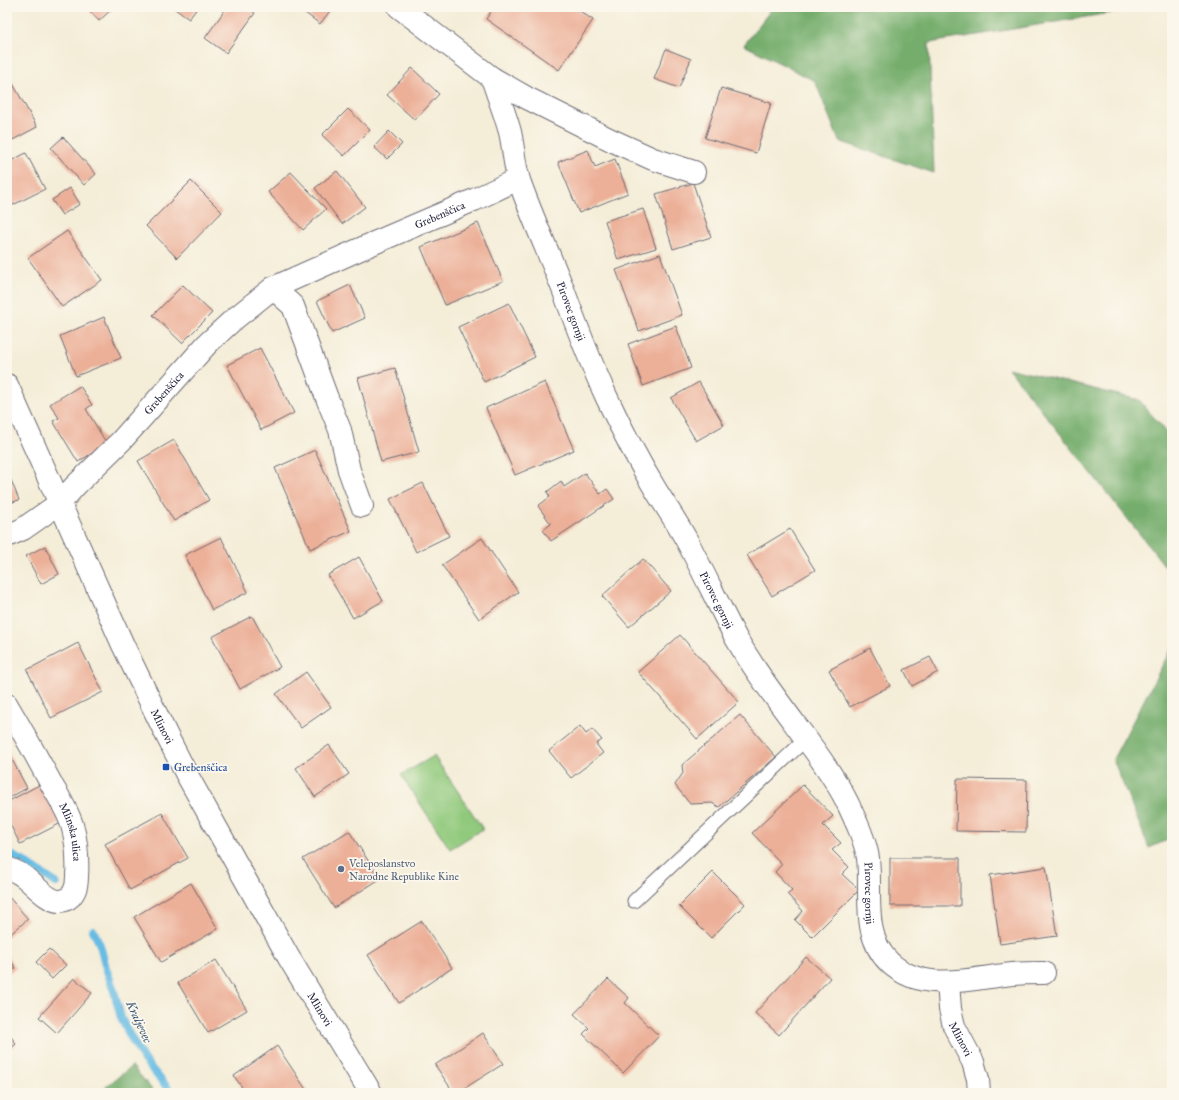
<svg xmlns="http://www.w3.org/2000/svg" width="1179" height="1100" font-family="'IM FELL Great Primer',serif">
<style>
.green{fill:#90c97c;stroke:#59765c}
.forest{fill:#74ad6c;stroke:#4b6854}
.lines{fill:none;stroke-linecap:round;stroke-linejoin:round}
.stream{stroke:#67bce3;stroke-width:8}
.building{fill:#ecaf97}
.service-casing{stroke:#6c6972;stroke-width:15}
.minor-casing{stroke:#6c6972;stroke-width:24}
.secondary-casing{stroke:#6c6972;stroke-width:24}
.service{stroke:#fff;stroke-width:13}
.minor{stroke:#fff;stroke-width:22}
.secondary{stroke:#fff;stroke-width:22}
.transit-dot{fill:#1a4fb4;stroke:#fbf7ec;stroke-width:1.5}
.service-dot{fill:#5c6f8a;stroke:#fbf7ec;stroke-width:1.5}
.labels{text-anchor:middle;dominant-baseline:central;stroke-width:3.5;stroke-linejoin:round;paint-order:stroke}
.street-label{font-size:11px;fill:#22223b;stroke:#fbf7ec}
.transit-label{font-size:11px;fill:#164399;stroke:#fbf7ec;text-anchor:start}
.service-label{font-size:11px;fill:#4e5e75;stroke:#fbf7ec;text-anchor:start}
.water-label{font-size:12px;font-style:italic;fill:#3a5876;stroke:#fbf7ec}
</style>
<rect width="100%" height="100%" fill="#fbf7ec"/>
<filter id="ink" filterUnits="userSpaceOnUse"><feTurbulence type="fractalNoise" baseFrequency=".025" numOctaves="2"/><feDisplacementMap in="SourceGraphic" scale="8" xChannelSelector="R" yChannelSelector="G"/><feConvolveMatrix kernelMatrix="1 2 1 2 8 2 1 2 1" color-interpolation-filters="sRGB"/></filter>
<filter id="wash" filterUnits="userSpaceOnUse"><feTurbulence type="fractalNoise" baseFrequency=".012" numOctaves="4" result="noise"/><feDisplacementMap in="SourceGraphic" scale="16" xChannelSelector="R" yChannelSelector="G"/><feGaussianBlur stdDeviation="0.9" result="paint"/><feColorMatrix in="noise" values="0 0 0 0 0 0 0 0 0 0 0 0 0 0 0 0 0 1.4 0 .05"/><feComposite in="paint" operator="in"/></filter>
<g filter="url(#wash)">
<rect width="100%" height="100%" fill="#f4edd8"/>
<path class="green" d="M 434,756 L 483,829 L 450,849 L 401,775 Z"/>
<path class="forest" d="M 773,7 L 1146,7 L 929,43 L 934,173 L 839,141 L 815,81 L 744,45 Z
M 1008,368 L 1139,400 L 1172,438 L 1172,575 Z
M 1172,647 L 1172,838 L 1149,848 L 1113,759 Z
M 132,1066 L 155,1093 L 98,1093 Z"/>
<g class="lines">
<path class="stream" d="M 7,853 L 23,861 L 56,883
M 93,930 L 100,945 L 106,968 L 114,991 L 121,1018 L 131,1038 L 144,1060 L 172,1093"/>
</g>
<g id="blocks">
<path class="building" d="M 86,7 L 114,7 L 99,21 Z
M 172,7 L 198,7 L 189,19 Z
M 227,7 L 247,7 L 255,13 L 226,53 L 205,38 Z
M 297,7 L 333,7 L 320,24 Z
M 494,7 L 574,7 L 593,20 L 559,70 L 486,19 Z
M 666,49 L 691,59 L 679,88 L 654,79 Z
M 412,68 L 439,94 L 415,120 L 387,95 Z
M 7,73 L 37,127 L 7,143 Z
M 721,88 L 771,103 L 756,153 L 705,138 Z
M 348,109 L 370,130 L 344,156 L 322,135 Z
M 389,131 L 402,144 L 387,159 L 374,147 Z
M 63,137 L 96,174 L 84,185 L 51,148 Z
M 588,150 L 595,167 L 615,159 L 628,193 L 579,213 L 558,162 Z
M 26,153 L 45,189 L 9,207 L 7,203 L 7,163 Z
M 337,171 L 365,207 L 342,224 L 315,188 Z
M 291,172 L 326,209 L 303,230 L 268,192 Z
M 191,181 L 222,212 L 177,258 L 146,226 Z
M 693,183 L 711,237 L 673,249 L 656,194 Z
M 70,188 L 80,204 L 62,215 L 52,200 Z
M 643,209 L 656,248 L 618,260 L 605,221 Z
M 478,223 L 503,281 L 445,305 L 421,247 Z
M 67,231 L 102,280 L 62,307 L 28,258 Z
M 660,254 L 682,315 L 639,331 L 616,270 Z
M 183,285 L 212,313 L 182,343 L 153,315 Z
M 350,285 L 365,318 L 332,333 L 317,301 Z
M 509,303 L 535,357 L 484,382 L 458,327 Z
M 104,317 L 121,358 L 76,376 L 60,336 Z
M 676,326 L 691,368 L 643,386 L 628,344 Z
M 260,348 L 294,413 L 261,430 L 227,365 Z
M 395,368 L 419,452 L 381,462 L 358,378 Z
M 545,382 L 574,450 L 515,475 L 486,408 Z
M 699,382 L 724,425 L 696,441 L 671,398 Z
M 80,386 L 92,405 L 86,409 L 107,444 L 78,462 L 53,421 L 59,418 L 50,404 Z
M 174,440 L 209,500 L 174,521 L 138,461 Z
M 315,450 L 351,531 L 310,549 L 275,468 Z
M 7,470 L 19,500 L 7,504 Z
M 585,473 L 600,494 L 607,489 L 614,499 L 551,541 L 543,530 L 551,524 L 538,506 L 550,497 L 547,492 L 561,481 L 564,487 Z
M 423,483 L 449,536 L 416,552 L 390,499 Z
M 790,529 L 815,570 L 772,596 L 747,555 Z
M 221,537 L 248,592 L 212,610 L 185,555 Z
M 482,538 L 518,592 L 479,619 L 442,565 Z
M 45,546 L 59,574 L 41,584 L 26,556 Z
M 359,557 L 383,601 L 353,618 L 328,575 Z
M 643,559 L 671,591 L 629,627 L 602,596 Z
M 252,616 L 280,667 L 240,689 L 212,637 Z
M 680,635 L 739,702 L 697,739 L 638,672 Z
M 78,643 L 103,692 L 51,718 L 27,670 Z
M 870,648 L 890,686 L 850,707 L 829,670 Z
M 930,657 L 938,672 L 912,686 L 904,670 Z
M 306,672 L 331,707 L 301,728 L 276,694 Z
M 740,715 L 776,757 L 719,807 L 712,803 L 690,804 L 675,785 L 683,773 L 682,765 Z
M 580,726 L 586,734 L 592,729 L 602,740 L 596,744 L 603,753 L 571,778 L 549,751 Z
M 329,745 L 349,774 L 315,797 L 296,768 Z
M 7,750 L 27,788 L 7,799 Z
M 957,779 L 1027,780 L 1026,832 L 956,831 Z
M 41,784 L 61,823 L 20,844 L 7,818 L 7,802 Z
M 803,785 L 833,816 L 823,825 L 841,843 L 832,850 L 849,867 L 842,874 L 859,890 L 812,937 L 795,920 L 803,911 L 787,894 L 792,890 L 775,872 L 782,864 L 752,833 Z
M 162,813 L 188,858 L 130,890 L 105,844 Z
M 349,831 L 380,879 L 334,908 L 303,859 Z
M 890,858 L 960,858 L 960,906 L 890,906 Z
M 1046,867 L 1057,936 L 1000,944 L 990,875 Z
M 713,872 L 745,904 L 711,938 L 679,906 Z
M 191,883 L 218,929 L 161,962 L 134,917 Z
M 7,895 L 28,919 L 7,937 Z
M 422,921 L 452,968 L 399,1003 L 368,955 Z
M 49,949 L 66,965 L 52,979 L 36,962 Z
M 7,956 L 16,968 L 7,974 Z
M 806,957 L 830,978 L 779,1035 L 755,1013 Z
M 216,960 L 247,1010 L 208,1033 L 178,983 Z
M 74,978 L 92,993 L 57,1033 L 39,1017 Z
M 608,979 L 629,998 L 625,1003 L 659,1036 L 623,1073 L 583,1034 L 589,1028 L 574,1014 Z
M 7,1031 L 16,1044 L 7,1051 Z
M 483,1033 L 503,1064 L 457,1093 L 454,1093 L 435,1065 Z
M 277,1046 L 307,1091 L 304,1093 L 246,1093 L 234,1076 Z"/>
</g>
</g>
<g filter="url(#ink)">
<use href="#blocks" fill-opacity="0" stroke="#6c6972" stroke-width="1"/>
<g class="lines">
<defs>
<path id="service" d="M 634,901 L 806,739"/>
<g id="minor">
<path d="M 399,7 L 492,78 L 527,98 L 611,140 L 653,159 L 694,172"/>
<path id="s1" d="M 492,78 C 498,96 505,114 510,132 C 514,149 514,167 520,183 C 533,219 549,254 563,289 C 576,325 590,361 606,396 C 621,428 638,461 657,492 C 667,508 678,524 687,541 C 704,573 719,606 736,638 C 759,678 788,714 815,751 C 827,768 839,785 848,804 C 856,821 865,840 868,858 C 872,893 861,935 889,962 C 920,992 966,980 1004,975 C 1017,973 1030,973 1044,973"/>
<path d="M 273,288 L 293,306 L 327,398 L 340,430 L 349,470 L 362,506"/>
<path id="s2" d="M 7,536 L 23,529 L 60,503 L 75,486 L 121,441 L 207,344 L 233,320 L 273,288 L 367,246 L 474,200 L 518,179"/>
<path id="s3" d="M 7,705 C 23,732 38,759 53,787 C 60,799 68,812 72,825 C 77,842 78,860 77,877 C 77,888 73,900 60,901 C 48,902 33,883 23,876 C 18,872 12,870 7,868"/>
<path id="s4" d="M 948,982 L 950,1009 L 954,1026 L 973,1062 L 978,1079 L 979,1093"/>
</g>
<g id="secondary">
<path id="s5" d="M 7,385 L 123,645 L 166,734 L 187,775 L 289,958 L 371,1093"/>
</g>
</defs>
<use href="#service" class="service-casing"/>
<use href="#minor" class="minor-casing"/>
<use href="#secondary" class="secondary-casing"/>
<use href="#service" class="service"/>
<use href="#minor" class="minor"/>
<use href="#secondary" class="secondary"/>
</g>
</g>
<rect class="transit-dot" x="162" y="763" width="8" height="8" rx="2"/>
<circle class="service-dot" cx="341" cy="869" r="4"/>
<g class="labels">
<g class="street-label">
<text stroke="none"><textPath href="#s2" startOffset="548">Grebenščica</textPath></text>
<text stroke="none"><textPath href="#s1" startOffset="247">Pirovec gornji</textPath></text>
<text stroke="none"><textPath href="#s2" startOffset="214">Grebenščica</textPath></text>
<text stroke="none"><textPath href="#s1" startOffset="571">Pirovec gornji</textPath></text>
<text stroke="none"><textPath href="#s5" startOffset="375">Mlinovi</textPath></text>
<text stroke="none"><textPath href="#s3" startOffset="143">Mlinska ulica</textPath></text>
<text stroke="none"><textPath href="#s1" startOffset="907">Pirovec gornji</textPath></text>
<text stroke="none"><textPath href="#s5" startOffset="699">Mlinovi</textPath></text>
<text stroke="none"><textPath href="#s4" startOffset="59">Mlinovi</textPath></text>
</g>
<g class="transit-label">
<text x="174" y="767">Grebenščica</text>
</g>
<g class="service-label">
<text x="349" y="863">Veleposlanstvo<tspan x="349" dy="13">Narodne Republike Kine</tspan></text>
</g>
<g class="water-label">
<text transform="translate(139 1022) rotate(65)">Kraljevec</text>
</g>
</g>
<rect width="1179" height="1100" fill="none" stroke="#fbf7ec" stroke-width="24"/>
</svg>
